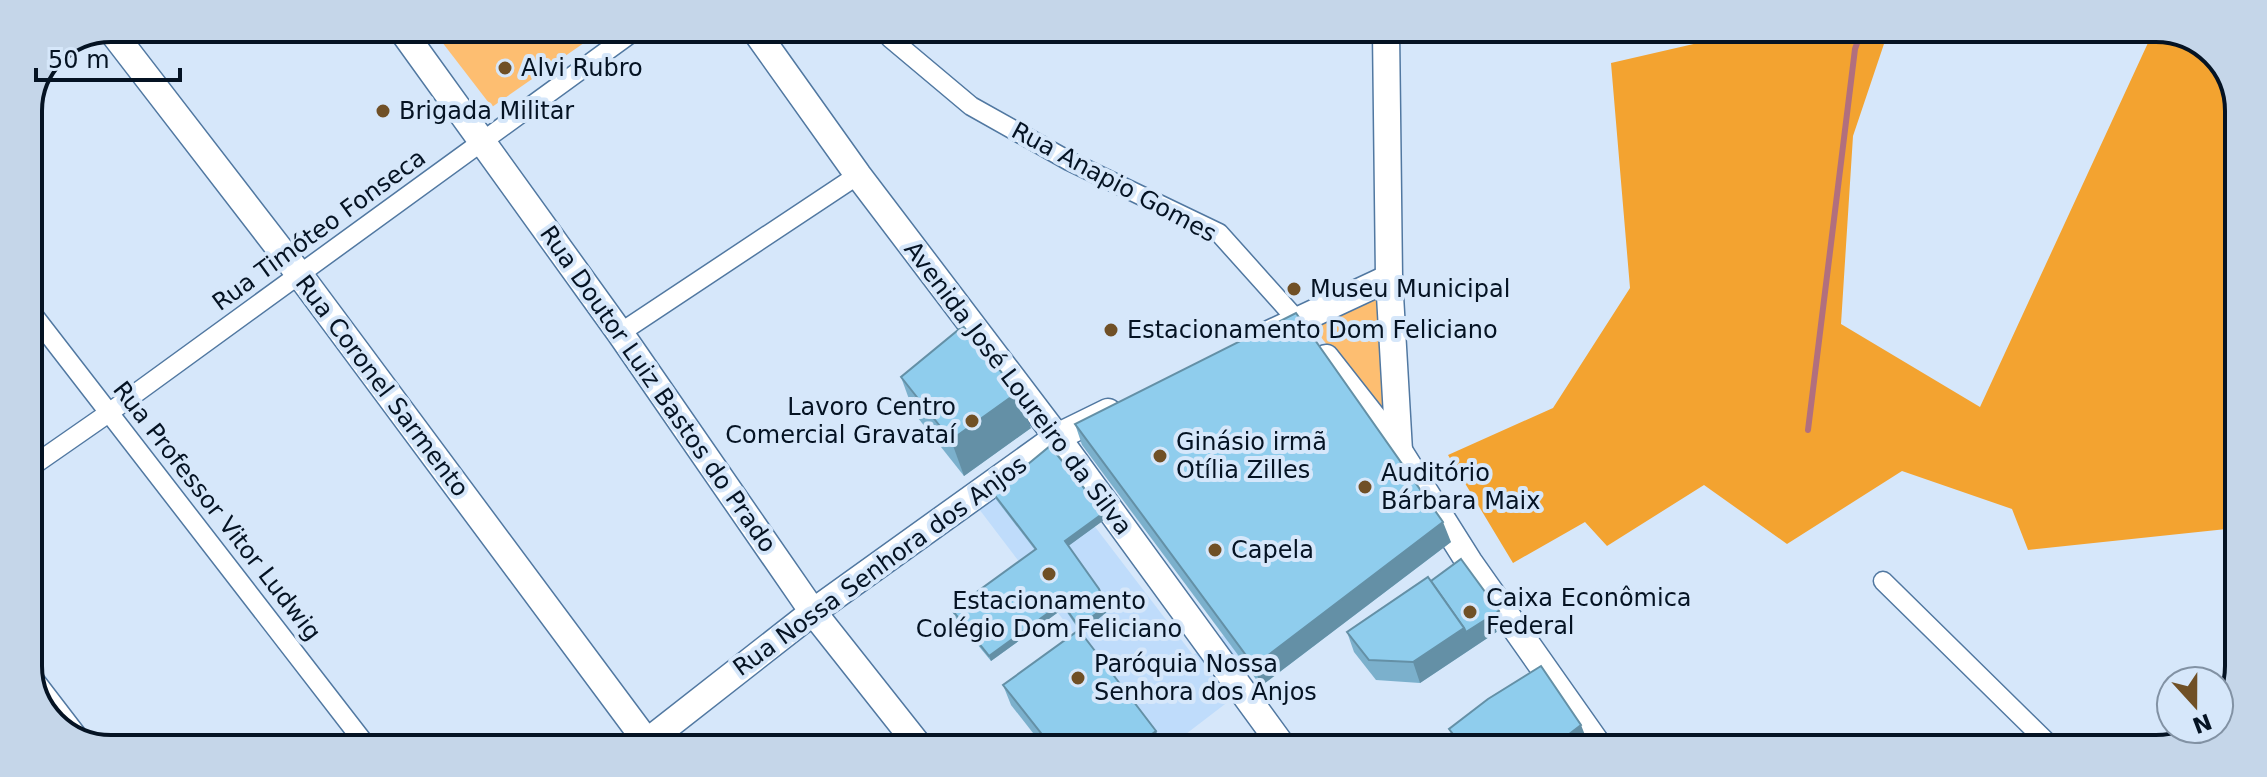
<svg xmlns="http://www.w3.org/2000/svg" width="2267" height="777" viewBox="0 0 2267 777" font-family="'DejaVu Sans',sans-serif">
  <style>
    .built { fill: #bfdcfb }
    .green { fill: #fdbe71 }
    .forest { fill: #f3a330 }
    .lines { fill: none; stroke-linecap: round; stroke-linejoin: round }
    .stream { stroke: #b16f7e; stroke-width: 6 }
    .street-casing { stroke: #5178a1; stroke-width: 21 }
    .secondary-casing { stroke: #5178a1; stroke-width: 29 }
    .street { stroke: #fff; stroke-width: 18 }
    .secondary { stroke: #fff; stroke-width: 26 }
    .wall { fill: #7bb0cc }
    .shaded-wall { fill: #6490a6 }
    .building { fill: #8fcded; stroke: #6490a6; stroke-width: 2 }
    .poi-dot { fill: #705026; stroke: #d6e7fa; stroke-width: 3 }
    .labels { text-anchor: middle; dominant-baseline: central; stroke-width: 8; stroke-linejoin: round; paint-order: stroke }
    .poi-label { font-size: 24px; fill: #051323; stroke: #d6e7fa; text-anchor: start }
    .street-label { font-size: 24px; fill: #051323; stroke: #d6e7fa }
    .rim { fill: none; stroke: #051323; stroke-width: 4 }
  </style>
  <rect width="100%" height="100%" fill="#d6e7fa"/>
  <polygon class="built" points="1044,460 1193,655 1224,635 1240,657 1210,678 1229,701 1169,747 1160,747 979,509"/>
  <g class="green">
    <polygon points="432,29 604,29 492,107"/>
    <polygon points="1382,297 1389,425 1314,328"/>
  </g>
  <polygon class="forest" points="1750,31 1888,32 1853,136 1841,324 1980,407 2153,32 2182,32 2222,60 2239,105 2236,528 2028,550 2012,509 1902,471 1787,544 1704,485 1607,546 1585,522 1513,563 1448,455 1553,408 1630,288 1611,63"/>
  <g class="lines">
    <polyline class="stream" points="1808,430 1855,49 1861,32"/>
    <g class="street-casing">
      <g id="street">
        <polyline points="885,30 890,38 971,106 1069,161 1219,233 1297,320"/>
        <polyline points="28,308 366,745"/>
        <polyline points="620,333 858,175"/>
        <polyline points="28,469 110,412 637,29"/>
        <polyline points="1883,581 2054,749"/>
        <polyline points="28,671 84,744"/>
      </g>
    </g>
    <g class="secondary-casing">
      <g id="secondary">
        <polyline points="110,29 299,274 650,746"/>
        <polyline points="401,29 620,333 813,612 919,746"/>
        <polyline points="754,29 858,175 1057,437 1283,747"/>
        <polyline points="1386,31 1389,278 1399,451"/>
        <polyline points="1269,334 1389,278"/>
        <polyline points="1326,358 1399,451 1469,562 1600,748"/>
        <polyline points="647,742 813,612 1057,437 1108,412"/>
      </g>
    </g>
    <use href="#street" class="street"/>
    <use href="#secondary" class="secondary"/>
  </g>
  <g class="wall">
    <polygon points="901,377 1031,428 964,476 914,413"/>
    <polygon points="1075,424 1451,542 1261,686 1082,445"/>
    <polygon points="993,493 1104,520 1068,546 1108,611 1081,633 1064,608 991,661 954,616 952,610 1035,550 995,498"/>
    <polygon points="1431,581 1504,627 1420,683 1376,680 1354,652 1347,632"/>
    <polygon points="1003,685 1156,731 1161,747 1044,747 1011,705"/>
    <polygon points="1449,729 1587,740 1577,748 1457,748"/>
  </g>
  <g class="shaded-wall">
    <polygon points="1018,392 1031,428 964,476 951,440"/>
    <polygon points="1102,514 1104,520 1067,547 1065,541"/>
    <polygon points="1443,522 1451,542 1261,686 1254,666"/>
    <polygon points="1062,603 1064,608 991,661 989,656"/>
    <polygon points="1106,606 1108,611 1081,633 1079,627"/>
    <polygon points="1499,611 1504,627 1420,683 1413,662 1464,628"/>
    <polygon points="1581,725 1587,740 1577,748 1551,748"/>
    <polygon points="1156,731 1161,747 1135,747"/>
  </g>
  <g class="building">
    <polygon points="1296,313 1443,522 1254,666 1075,424"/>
    <polygon points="963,326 1018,392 951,440 901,377"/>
    <polygon points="1050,446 1097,504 1102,514 1065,541 1099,589 1106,606 1079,627 1062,603 989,656 952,610 1036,549 993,493"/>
    <polygon points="1461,559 1499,611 1466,632 1464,628 1431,581"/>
    <polygon points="1428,577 1464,628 1413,662 1369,660 1347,632"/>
    <polygon points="1079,630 1156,731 1135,747 1052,747 1003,685"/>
    <polygon points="1541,666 1581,725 1551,748 1464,748 1449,729 1488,699"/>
  </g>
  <g class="poi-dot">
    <circle cx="505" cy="68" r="8"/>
    <circle cx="383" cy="111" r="8"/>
    <circle cx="1294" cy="289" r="8"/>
    <circle cx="1111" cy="330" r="8"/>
    <circle cx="972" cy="421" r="8"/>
    <circle cx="1160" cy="456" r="8"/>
    <circle cx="1365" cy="487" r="8"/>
    <circle cx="1215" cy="550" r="8"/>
    <circle cx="1049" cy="574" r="8"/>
    <circle cx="1470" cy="612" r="8"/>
    <circle cx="1078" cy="678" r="8"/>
  </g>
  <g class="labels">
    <g class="poi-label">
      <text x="521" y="68">Alvi Rubro</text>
      <text x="399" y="111">Brigada Militar</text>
      <text x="1310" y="289">Museu Municipal</text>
      <text x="1127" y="330">Estacionamento Dom Feliciano</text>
      <text x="956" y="407" text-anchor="end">Lavoro Centro<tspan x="956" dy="28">Comercial Gravataí</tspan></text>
      <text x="1176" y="442">Ginásio irmã<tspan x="1176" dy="28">Otília Zilles</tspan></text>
      <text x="1381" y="473">Auditório<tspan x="1381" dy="28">Bárbara Maix</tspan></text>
      <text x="1231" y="550">Capela</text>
      <text x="1486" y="598">Caixa Econômica<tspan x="1486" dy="28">Federal</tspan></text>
      <text x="1049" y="601" text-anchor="middle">Estacionamento<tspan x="1049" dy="28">Colégio Dom Feliciano</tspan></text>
      <text x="1094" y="664">Paróquia Nossa<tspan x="1094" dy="28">Senhora dos Anjos</tspan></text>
    </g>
    <g class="street-label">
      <text transform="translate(1114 182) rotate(28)">Rua Anapio Gomes</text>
      <text transform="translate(319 230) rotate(-36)">Rua Timóteo Fonseca</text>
      <text transform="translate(382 386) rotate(53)">Rua Coronel Sarmento</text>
      <text transform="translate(1018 388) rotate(53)">Avenida José Loureiro da Silva</text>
      <text transform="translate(658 389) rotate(55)">Rua Doutor Luiz Bastos do Prado</text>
      <text transform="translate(217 511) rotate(52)">Rua Professor Vitor Ludwig</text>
      <text transform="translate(880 566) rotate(-36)">Rua Nossa Senhora dos Anjos</text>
    </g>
  </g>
  <path d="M0 0H2267V777H0ZM111 42H2156A69 69 0 0 1 2225 111V666A69 69 0 0 1 2156 735H111A69 69 0 0 1 42 666V111A69 69 0 0 1 111 42Z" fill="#c5d6e9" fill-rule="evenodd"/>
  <path class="rim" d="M111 42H2156A69 69 0 0 1 2225 111V666A69 69 0 0 1 2156 735H111A69 69 0 0 1 42 666V111A69 69 0 0 1 111 42Z"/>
  <g transform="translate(2195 705) rotate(159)"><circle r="38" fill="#d6e7fa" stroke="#8292a4" stroke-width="2"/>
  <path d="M0-6L14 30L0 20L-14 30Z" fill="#705026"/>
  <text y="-12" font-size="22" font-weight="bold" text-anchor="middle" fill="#051323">N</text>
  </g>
  <path d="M36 68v12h144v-12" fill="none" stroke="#051323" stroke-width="4"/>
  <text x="48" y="68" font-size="24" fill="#051323" stroke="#d6e7fa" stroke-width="6" paint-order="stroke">50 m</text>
</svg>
